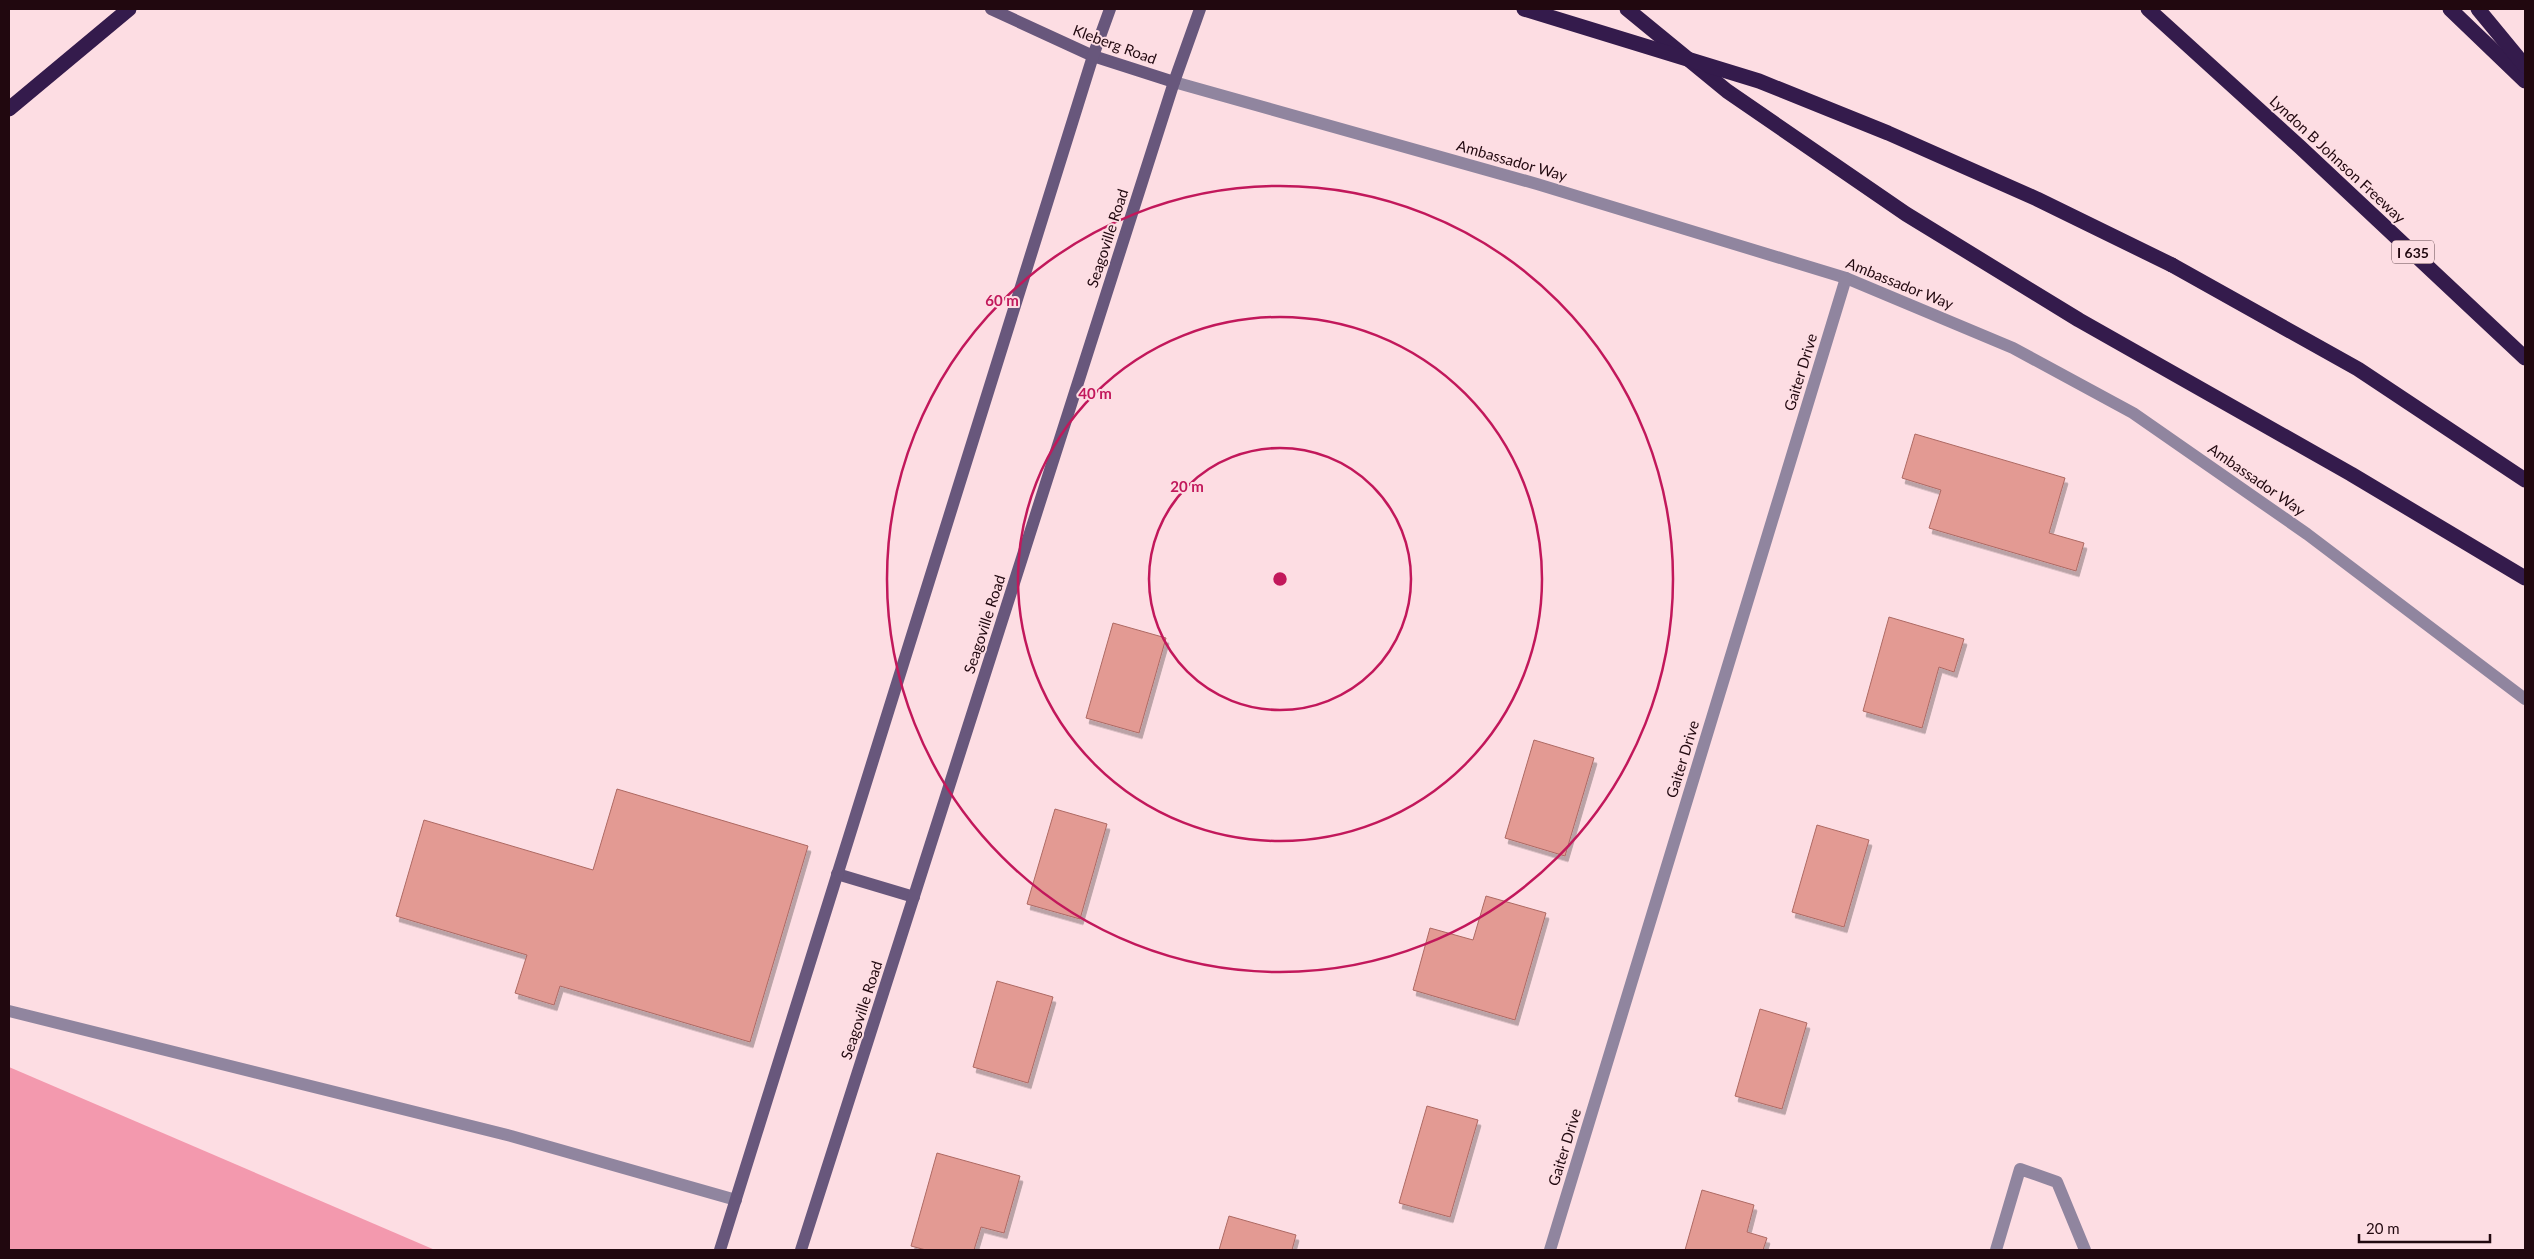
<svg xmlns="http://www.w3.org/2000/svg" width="2534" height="1259" viewBox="0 0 2534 1259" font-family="Lato,sans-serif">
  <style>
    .green { fill: #f399ae }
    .building { fill: #e39a93; stroke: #ad6963; filter: url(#shadow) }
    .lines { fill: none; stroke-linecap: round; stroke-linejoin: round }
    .lane { stroke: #90859f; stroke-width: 12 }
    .street { stroke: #90859f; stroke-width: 12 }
    .secondary { stroke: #68577c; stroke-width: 12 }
    .highway { stroke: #341b4c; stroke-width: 15 }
    .highway-bridge { stroke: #341b4c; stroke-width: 15 }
    .ring { fill: none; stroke: #c2185b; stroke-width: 2.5 }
    .labels { text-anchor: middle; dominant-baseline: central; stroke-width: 4; stroke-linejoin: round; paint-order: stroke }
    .shield { fill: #fddde3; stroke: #63484f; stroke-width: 1 }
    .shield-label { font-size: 14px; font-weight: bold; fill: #21080f }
    .street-label { font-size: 15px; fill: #21080f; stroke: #fddde3 }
    .centre { fill: #c2185b; stroke: #fddde3; stroke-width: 2.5 }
    .ring-label { font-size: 15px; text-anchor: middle; font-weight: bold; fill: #c2185b; stroke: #fddde3; stroke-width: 4; stroke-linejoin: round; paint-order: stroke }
  </style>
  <defs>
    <filter id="shadow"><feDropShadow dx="3" dy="5.5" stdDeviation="0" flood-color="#0004"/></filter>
  </defs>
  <rect width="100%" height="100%" fill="#fddde3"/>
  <polygon class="green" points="9,1067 435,1250 9,1250"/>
  <g class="building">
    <polygon points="1915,434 2065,478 2049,533 2084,543 2076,571 1929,528 1941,490 1902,478"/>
    <polygon points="1889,617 1964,639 1954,672 1939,667 1922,728 1863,711"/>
    <polygon points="1113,623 1166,638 1139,733 1086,718"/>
    <polygon points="1534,740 1594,758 1565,856 1505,838"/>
    <polygon points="617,789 808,846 750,1042 560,986 554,1005 515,993 527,955 396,916 424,820 593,870"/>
    <polygon points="1055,809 1107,824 1080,919 1027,904"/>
    <polygon points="1817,825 1869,840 1844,927 1792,912"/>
    <polygon points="1486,896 1546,913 1515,1020 1413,990 1430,928 1473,940"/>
    <polygon points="997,981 1053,997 1028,1083 973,1067"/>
    <polygon points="1760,1009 1807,1023 1782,1109 1735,1096"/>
    <polygon points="1427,1106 1478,1120 1450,1217 1399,1203"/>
    <polygon points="937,1153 1020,1176 1004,1233 981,1227 974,1250 926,1250 911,1246"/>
    <polygon points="1702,1190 1754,1205 1747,1232 1767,1238 1763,1250 1685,1250"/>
    <polygon points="1229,1216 1296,1235 1292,1250 1219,1250"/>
  </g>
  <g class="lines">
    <g class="lane">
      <polyline points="9,1011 511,1136 736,1200"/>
      <polyline points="1996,1250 2020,1169 2057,1182 2085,1250"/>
    </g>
    <g class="street">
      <polyline points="1174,82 1537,184 1846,278 2013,348 2133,413 2307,534 2525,699"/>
      <polyline points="1550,1250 1846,278"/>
    </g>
    <g class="secondary">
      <polyline points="991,9 1093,56 1174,82"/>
      <polyline points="837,874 914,897"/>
      <polyline points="720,1250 1093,56 1110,9"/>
      <polyline points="801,1250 1174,82 1200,9"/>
    </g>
    <g class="highway">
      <polyline points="1627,9 1727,91 1906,214 2079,320 2351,474 2525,578"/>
      <polyline points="2148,9 2300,147 2525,358"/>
      <polyline points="2450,9 2525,81"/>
      <polyline points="2478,9 2525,66"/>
      <polyline points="9,109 129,9"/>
      <polyline points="2172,265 2358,369 2525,480"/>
    </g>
    <polyline class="highway-bridge" points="1524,9 1759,81 1888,133 2037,199 2172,265"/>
  </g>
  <g class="ring">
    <circle cx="1280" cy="579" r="131"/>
    <circle cx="1280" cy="579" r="262"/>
    <circle cx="1280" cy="579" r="393"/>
  </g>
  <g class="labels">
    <rect class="shield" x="2392" y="240.5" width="42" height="23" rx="4"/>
    <g class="shield-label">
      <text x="2413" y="252">I 635</text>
    </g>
    <g class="street-label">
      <text transform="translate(1115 44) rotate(20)">Kleberg Road</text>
      <text transform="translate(2338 159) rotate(43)">Lyndon B Johnson Freeway</text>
      <text transform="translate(1512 160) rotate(16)">Ambassador Way</text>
      <text transform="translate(1107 238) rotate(-72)">Seagoville Road</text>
      <text transform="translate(1900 283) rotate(22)">Ambassador Way</text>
      <text transform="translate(1800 372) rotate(-73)">Gaiter Drive</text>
      <text transform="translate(2257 479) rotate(35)">Ambassador Way</text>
      <text transform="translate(984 624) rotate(-72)">Seagoville Road</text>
      <text transform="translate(1682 759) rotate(-73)">Gaiter Drive</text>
      <text transform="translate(861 1010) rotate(-72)">Seagoville Road</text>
      <text transform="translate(1564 1147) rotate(-73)">Gaiter Drive</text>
    </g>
  </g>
  <circle cx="1280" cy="579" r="8" class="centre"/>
  <g class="ring-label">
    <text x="1002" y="306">60 m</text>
    <text x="1095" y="399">40 m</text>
    <text x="1187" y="492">20 m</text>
  </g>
  <rect width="2534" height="1259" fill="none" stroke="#21080f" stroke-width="20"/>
  <path d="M2359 1234v8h131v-8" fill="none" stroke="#21080f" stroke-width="2.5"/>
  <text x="2366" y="1234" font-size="15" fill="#21080f" stroke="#fddde3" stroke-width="4" paint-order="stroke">20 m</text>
</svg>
